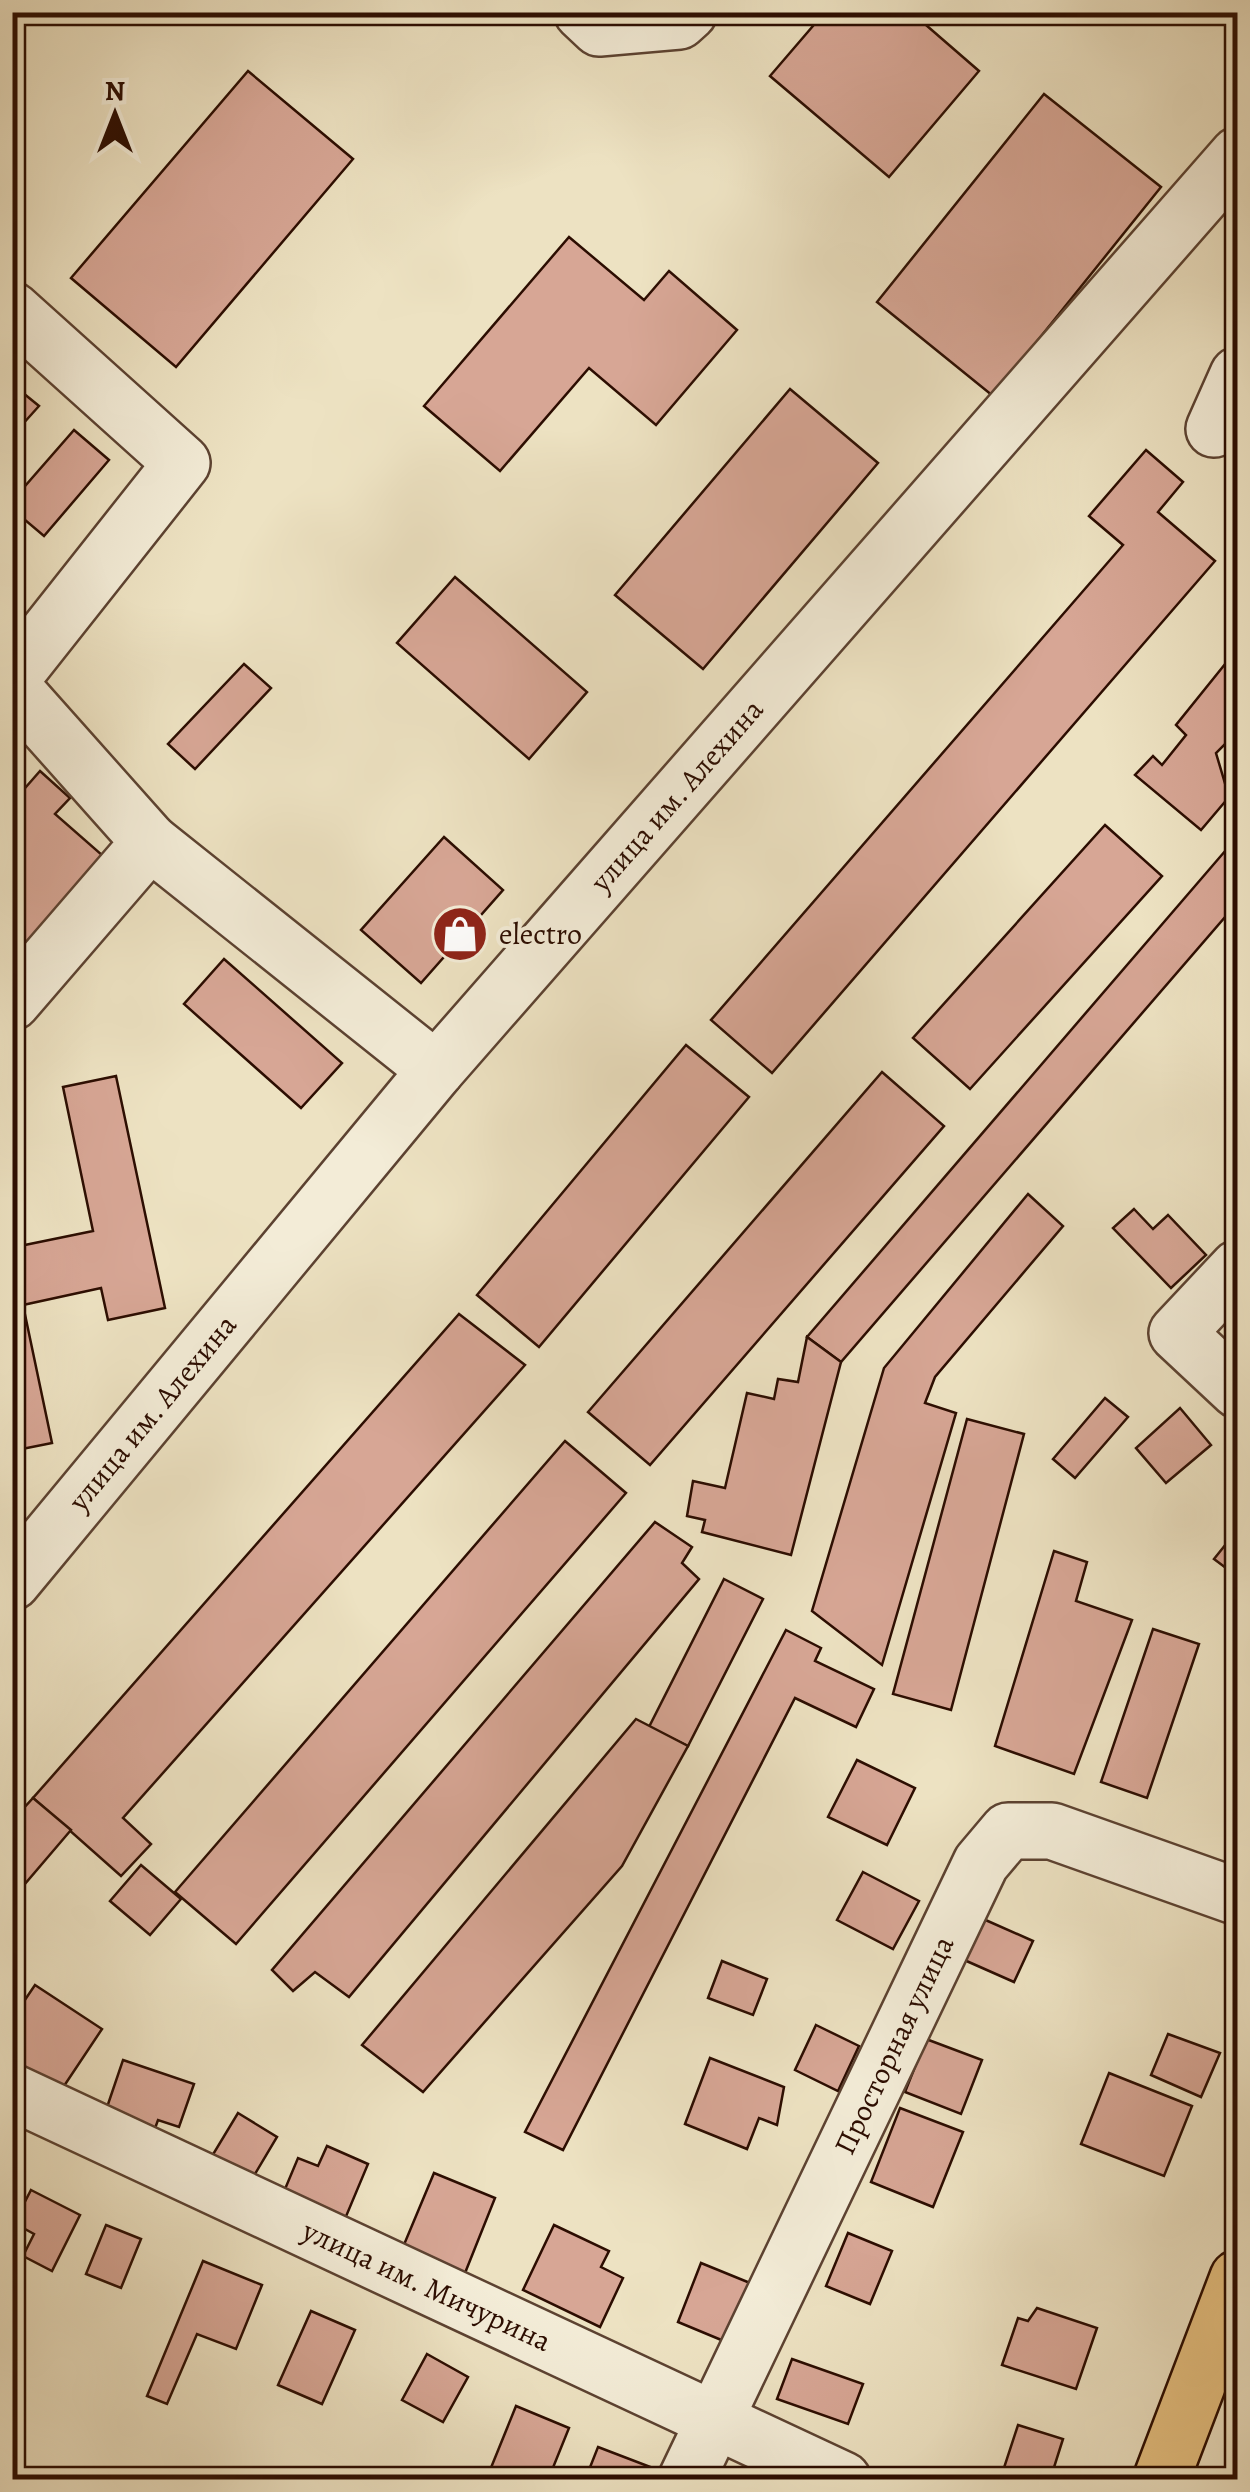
<svg xmlns="http://www.w3.org/2000/svg" width="1250" height="2492" viewBox="0 0 1250 2492" font-family="Alegreya,serif">
  <style>
    .building { fill: #d7a695; stroke: #2c0d01; stroke-width: 2.5 }
    .lines { fill: none; stroke-linecap: round; stroke-linejoin: round }
    .minor-casing { stroke: #5c4231; stroke-width: 60 }
    .highway-casing { stroke: #2c0d01; stroke-width: 60 }
    .minor { stroke: #f3ecd7; stroke-width: 55 }
    .highway { stroke: #e6c181; stroke-width: 55 }
    .labels { text-anchor: middle; dominant-baseline: central; stroke-width: 8; stroke-linejoin: round; paint-order: stroke }
    .street-label { font-size: 30px; fill: #2c0d01; stroke: #f3ecd7 }
    .poi-label { font-size: 30px; fill: #2c0d01; stroke: #f3ecd7; text-anchor: start }
  </style>
  <rect width="100%" height="100%" fill="#ede2c2"/>
  <filter id="stains"><feTurbulence type="fractalNoise" baseFrequency=".002" numOctaves="4"/><feColorMatrix values="0 0 0 0 .2 0 0 0 0 .09 0 0 0 0 .02 0 0 0 .5 -.17"/></filter>
  <radialGradient id="worn" r=".72"><stop offset=".6" stop-color="#630" stop-opacity="0"/><stop offset="1" stop-color="#630" stop-opacity=".3"/></radialGradient>
  <g class="building">
    <polygon points="825,12 911,12 979,71 889,177 770,76"/>
    <polygon points="248,71 353,159 176,367 71,278"/>
    <polygon points="1044,94 1161,187 993,396 877,302"/>
    <polygon points="569,237 644,300 669,271 737,330 656,425 589,368 500,471 424,406"/>
    <polygon points="12,384 39,406 12,436"/>
    <polygon points="790,389 878,463 703,669 615,595"/>
    <polygon points="74,430 109,460 44,536 12,509 12,501"/>
    <polygon points="1146,450 1183,482 1158,512 1215,561 772,1073 711,1020 1123,545 1089,516"/>
    <polygon points="455,577 587,692 529,759 397,643"/>
    <polygon points="1238,648 1238,749 1229,740 1216,753 1229,797 1201,830 1135,775 1153,756 1162,765 1186,735 1176,725"/>
    <polygon points="244,664 271,688 195,769 168,744"/>
    <polygon points="40,771 70,798 55,814 110,862 12,973 12,803"/>
    <polygon points="1105,825 1162,876 970,1089 913,1038"/>
    <polygon points="1238,836 1238,902 841,1362 807,1337"/>
    <polygon points="444,837 503,890 421,983 361,930"/>
    <polygon points="224,959 342,1063 301,1108 184,1004"/>
    <polygon points="686,1045 749,1097 539,1347 477,1295"/>
    <polygon points="882,1072 944,1126 650,1465 588,1412"/>
    <polygon points="116,1076 165,1308 108,1320 101,1288 23,1305 52,1443 12,1451 12,1234 15,1247 93,1231 63,1087"/>
    <polygon points="1028,1194 1063,1226 935,1377 925,1403 956,1413 882,1665 812,1611 884,1368"/>
    <polygon points="1134,1209 1153,1229 1168,1215 1206,1255 1171,1288 1113,1228"/>
    <polygon points="459,1314 525,1365 123,1818 151,1844 121,1876 33,1798"/>
    <polygon points="807,1337 841,1362 791,1555 702,1532 705,1520 687,1516 693,1481 725,1488 747,1393 774,1399 778,1379 798,1382"/>
    <polygon points="1105,1398 1128,1417 1075,1478 1053,1459"/>
    <polygon points="1180,1408 1211,1445 1166,1483 1136,1448"/>
    <polygon points="967,1419 1024,1434 951,1710 893,1694"/>
    <polygon points="565,1441 626,1493 236,1944 175,1892"/>
    <polygon points="655,1522 692,1547 682,1563 699,1579 349,1997 315,1972 293,1991 272,1970"/>
    <polygon points="1238,1529 1238,1577 1214,1559"/>
    <polygon points="1054,1551 1087,1562 1076,1601 1132,1620 1074,1774 995,1746"/>
    <polygon points="724,1579 763,1599 688,1746 649,1727"/>
    <polygon points="1153,1629 1199,1644 1147,1798 1101,1782"/>
    <polygon points="786,1630 821,1648 815,1661 874,1689 856,1727 795,1698 563,2150 525,2132"/>
    <polygon points="636,1719 688,1746 622,1866 423,2092 362,2045"/>
    <polygon points="857,1760 915,1788 887,1845 828,1817"/>
    <polygon points="33,1798 71,1830 12,1899 12,1821"/>
    <polygon points="141,1865 181,1899 150,1935 110,1901"/>
    <polygon points="863,1872 919,1901 893,1949 837,1920"/>
    <polygon points="981,1918 1033,1941 1014,1982 962,1959"/>
    <polygon points="722,1961 767,1979 753,2015 708,1998"/>
    <polygon points="35,1985 102,2029 60,2092 12,2062 12,2019"/>
    <polygon points="816,2025 859,2046 838,2091 795,2070"/>
    <polygon points="1168,2034 1220,2053 1201,2097 1151,2075"/>
    <polygon points="926,2039 982,2060 961,2114 905,2092"/>
    <polygon points="710,2058 784,2087 777,2125 759,2118 747,2149 685,2124"/>
    <polygon points="123,2060 194,2084 179,2127 158,2120 153,2134 104,2116"/>
    <polygon points="1109,2073 1192,2106 1164,2176 1081,2144"/>
    <polygon points="900,2108 963,2132 933,2207 871,2182"/>
    <polygon points="238,2113 277,2137 249,2184 209,2161"/>
    <polygon points="327,2146 368,2164 342,2226 280,2201 298,2158 318,2166"/>
    <polygon points="434,2173 495,2198 465,2273 403,2247"/>
    <polygon points="31,2190 80,2215 52,2271 23,2256 34,2234 14,2223"/>
    <polygon points="106,2225 141,2239 121,2288 86,2274"/>
    <polygon points="554,2225 609,2251 601,2267 623,2278 600,2327 523,2290"/>
    <polygon points="848,2233 892,2251 870,2304 826,2286"/>
    <polygon points="203,2261 262,2285 236,2349 197,2334 167,2404 147,2396"/>
    <polygon points="701,2263 755,2285 731,2344 678,2322"/>
    <polygon points="1037,2308 1097,2328 1076,2389 1002,2365 1018,2318 1028,2321"/>
    <polygon points="311,2311 355,2330 322,2404 278,2385"/>
    <polygon points="427,2354 468,2377 443,2422 402,2400"/>
    <polygon points="792,2359 863,2384 848,2424 777,2399"/>
    <polygon points="516,2406 569,2428 548,2480 486,2480"/>
    <polygon points="1018,2425 1063,2439 1050,2480 1000,2480"/>
    <polygon points="598,2447 666,2473 663,2480 585,2480"/>
  </g>
  <g class="lines">
    <g class="minor-casing">
      <g id="minor">
        <polyline points="582,12 599,28 679,21 689,12"/>
        <polyline points="12,310 182,463 12,678"/>
        <polyline points="1214,429 1238,375"/>
        <polyline points="12,687 150,842 12,1002"/>
        <polyline points="150,842 436,1070"/>
        <polyline points="1238,1268 1177,1333 1238,1390"/>
        <path id="s1" d="M12 1582 436 1070 1238 155"/>
        <path id="s2" d="M12 2092 843 2480"/>
        <path id="s3" d="M686 2480 981 1863 1008 1831H1052L1238 1897"/>
      </g>
    </g>
    <g class="highway-casing">
      <polyline id="highway" points="1161,2480 1238,2278"/>
    </g>
    <use href="#minor" class="minor"/>
    <use href="#highway" class="highway"/>
  </g>
  <defs>
    <g id="shop-disc" transform="scale(2.875)"><circle r="9.5" fill="#8f2418" stroke="#f3ecd7"/><path d="M-5-2.5h2.3a2.7 3.5 0 0 1 5.4 0H5L5.5 6h-11ZM-1.5-2.5h3a1.5 2.3 0 0 0-3 0Z" fill="#fff"/></g>
  </defs>
  <g fill-rule="evenodd">
    <use href="#shop-disc" x="460" y="934"/>
  </g>
  <g class="labels">
    <g class="street-label">
      <text stroke="none"><textPath href="#s1" startOffset="1030">улица им. Алехина</textPath></text>
      <text stroke="none"><textPath href="#s1" startOffset="220">улица им. Алехина</textPath></text>
      <text stroke="none"><textPath href="#s3" startOffset="482">Просторная улица</textPath></text>
      <text stroke="none"><textPath href="#s2" startOffset="458">улица им. Мичурина</textPath></text>
    </g>
    <g class="poi-label">
      <text x="499" y="934">electro</text>
    </g>
  </g>
  <rect width="1250" height="2492" fill="none" stroke="#ede2c2" stroke-width="50"/>
  <rect x="15" y="15" width="1220" height="2462" fill="none" stroke="#2c0d01" stroke-width="5"/>
  <rect x="25" y="25" width="1200" height="2442" fill="none" stroke="#2c0d01" stroke-width="2.5"/>
  <g transform="translate(115 115)" stroke="#f3ecd7" stroke-width="8" paint-order="stroke">
  <path d="M0-8L18 38L0 25L-18 38Z" fill="#2c0d01"/>
  <text y="-15" font-size="28" font-weight="bold" text-anchor="middle" fill="#2c0d01">N</text>
  </g>
  <rect width="100%" height="100%" filter="url(#stains)"/>
  <rect width="100%" height="100%" fill="url(#worn)"/>
</svg>
